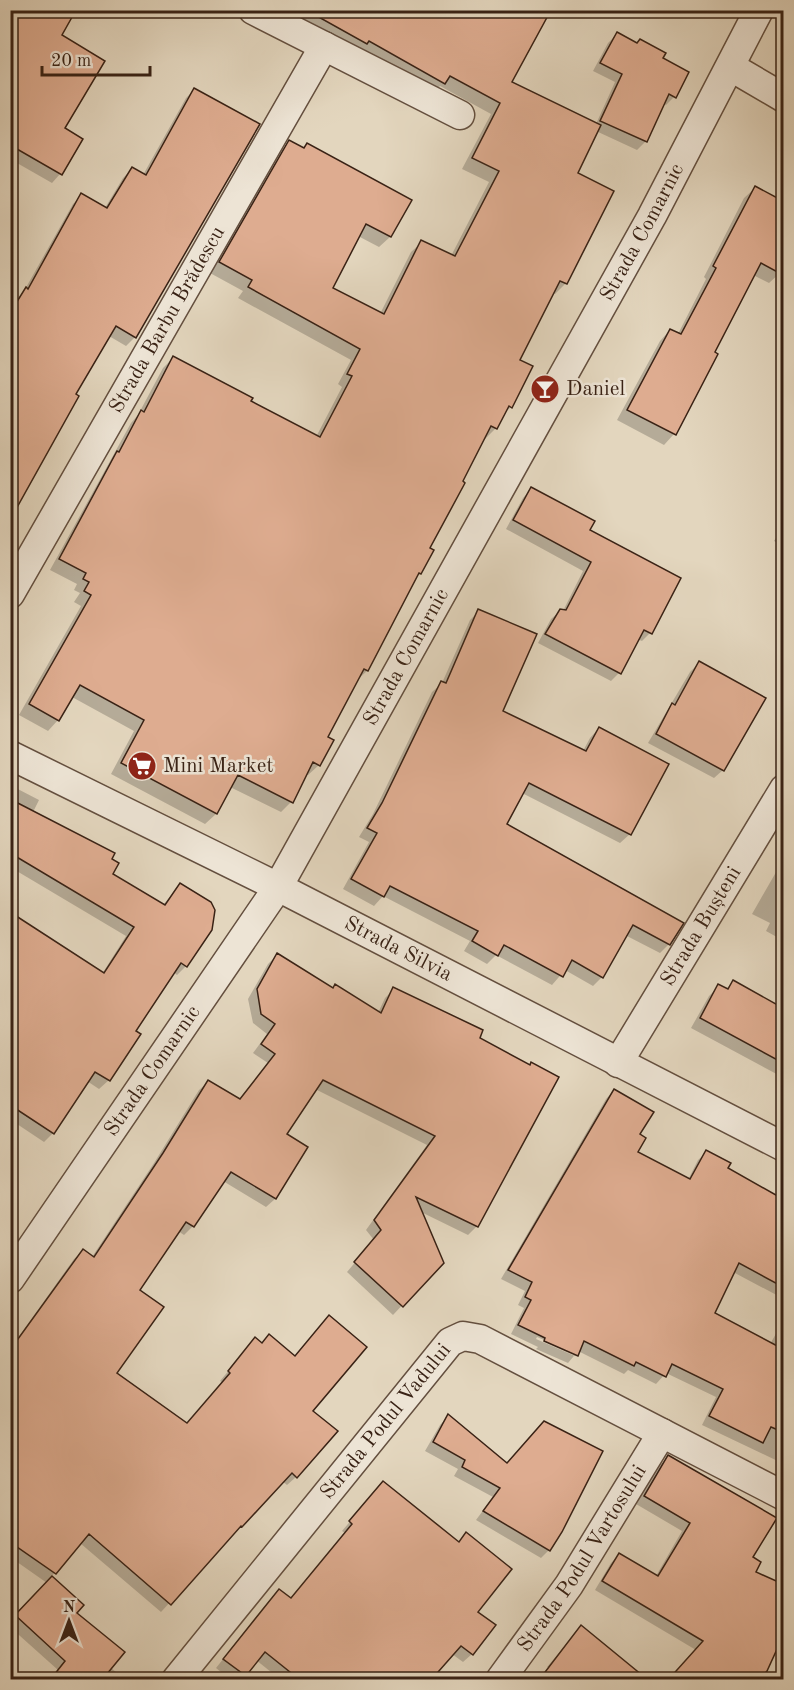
<svg xmlns="http://www.w3.org/2000/svg" width="794" height="1690" viewBox="0 0 794 1690" font-family="'Old Standard TT',serif">
  <style>
    .shadow { fill: #0003; fill-rule: evenodd }
    .building { fill: #deac90; stroke: #392215; stroke-width: 1.5 }
    .lines { fill: none; stroke-linecap: round; stroke-linejoin: round }
    .minor-casing { stroke: #644f3f; stroke-width: 31 }
    .minor { stroke: #ede4d5; stroke-width: 28 }
    .labels { text-anchor: middle; dominant-baseline: central; stroke-width: 5; stroke-linejoin: round; paint-order: stroke }
    .street-label { font-size: 21px; fill: #392215; stroke: #ede4d5 }
    .poi-label { font-size: 21px; fill: #392215; stroke: #ede4d5; text-anchor: start }
  </style>
  <rect width="100%" height="100%" fill="#e3d6be"/>
  <filter id="stains"><feTurbulence type="fractalNoise" baseFrequency=".00333" numOctaves="4"/><feColorMatrix values="0 0 0 0 .2 0 0 0 0 .09 0 0 0 0 .02 0 0 0 .5 -.17"/></filter>
  <radialGradient id="worn" r=".72"><stop offset=".6" stop-color="#630" stop-opacity="0"/><stop offset="1" stop-color="#630" stop-opacity=".3"/></radialGradient>
  <g class="shadow">
    <polygon points="293,10 549,10 510,83 596,124 615,82 593,71 608,43 617,34 661,59 674,97 666,105 663,104 646,141 637,150 596,131 576,174 566,283 555,294 553,293 518,361 511,407 503,414 496,428 485,439 483,438 428,549 420,573 414,579 367,671 356,681 326,738 319,765 308,775 305,774 291,802 281,812 230,787 216,814 205,824 111,774 134,731 72,697 58,720 48,731 19,715 81,606 74,602 80,593 74,590 77,584 50,570 131,423 138,415 163,368 174,357 249,402 316,437 342,387 338,384 351,360 238,298 243,291 210,273 279,153 289,142 302,149 307,145 409,200 390,237 379,247 358,236 331,288 380,314 411,252 422,242 451,256 489,182 462,169 491,114 440,86 433,93 286,23"/>
    <polygon points="10,61 62,128 81,139 60,174 52,183 10,159"/>
    <polygon points="195,89 135,337 126,346 109,336 10,511 10,309 24,291 73,204 82,195 105,208 123,178 132,169 143,175 186,98"/>
    <polygon points="755,188 784,202 784,266 780,273 769,283 753,275 713,353 716,354 674,434 664,445 617,420 660,341 670,330 678,334 706,279 704,277 744,198"/>
    <polygon points="531,489 650,633 642,641 637,639 619,673 611,681 538,643 551,619 560,611 563,611 583,571 506,529 523,498"/>
    <polygon points="784,525 784,546 774,541"/>
    <polygon points="479,611 501,712 583,751 590,738 599,728 630,834 620,843 522,793 505,825 669,944 660,953 625,935 602,977 593,986 565,970 552,985 496,955 487,964 464,951 470,941 383,896 374,906 343,889 369,842 359,837 373,814 432,692 442,683 470,620"/>
    <polygon points="699,663 723,770 714,778 648,743 690,672"/>
    <polygon points="10,785 39,800 33,812 110,860 111,875 163,905 180,885 186,966 177,975 173,972 134,1031 109,1080 99,1089 87,1081 53,1133 44,1142 17,1124 10,1133 10,914 102,974 126,936 10,867"/>
    <polygon points="784,862 784,941 766,931 770,923 752,914 779,867"/>
    <polygon points="277,955 332,989 335,986 378,1013 385,998 394,989 477,1038 477,1226 468,1235 421,1212 442,1263 393,1315 347,1272 374,1240 366,1230 427,1145 315,1089 285,1135 306,1147 275,1199 266,1207 223,1181 193,1226 184,1235 178,1231 138,1291 115,1374 186,1425 223,1383 220,1381 255,1339 261,1344 294,1357 320,1326 311,1412 296,1477 287,1485 282,1481 161,1612 80,1543 51,1577 82,1605 75,1613 110,1667 124,1679 50,1680 58,1670 10,1627 10,1622 47,1583 10,1557 10,1349 74,1259 83,1251 92,1257 154,1163 199,1090 208,1082 239,1100 268,1063 253,1053 267,1034 253,1023 248,999 268,964"/>
    <polygon points="733,982 784,1011 784,1078 691,1028 709,996 719,986 725,990"/>
    <path d="M614 1090 638 1135 635 1152 688 1180 698 1160 707 1152 725 1169 784 1207V1299L733 1272 713 1314 770 1344 784 1320V1464L702 1425 716 1397 666 1373 656 1384 628 1370 624 1374 578 1351 568 1363 536 1349 538 1347 511 1334 524 1308 518 1305 525 1291 501 1279 606 1099ZM537 1337 575 1353V1356L536 1339Z"/>
    <polygon points="10,1204 16,1208 10,1217"/>
    <polygon points="448,1416 549,1550 541,1558 476,1520 493,1497 454,1476 458,1469 425,1451 440,1425"/>
    <polygon points="668,1457 751,1558 753,1572 784,1586 784,1632 766,1670 696,1650 595,1590 611,1563 620,1554 656,1576 682,1531 636,1504 660,1465"/>
    <polygon points="383,1483 457,1544 466,1534 476,1612 472,1654 463,1662 452,1654 429,1680 281,1680 256,1660 240,1680 231,1680 216,1668 271,1599 290,1599 345,1533 342,1531"/>
    <polygon points="581,1627 549,1668 547,1667"/>
  </g>
  <g class="building">
    <polygon points="10,10 76,10 62,35 105,61 65,128 83,139 62,175 10,145"/>
    <polygon points="306,10 551,10 512,82 601,125 578,173 614,191 567,284 560,281 520,360 533,366 512,408 509,406 497,429 491,426 463,481 465,483 430,548 434,550 421,574 419,573 368,671 364,669 328,737 334,740 320,766 313,762 293,803 238,775 217,814 121,763 144,720 80,685 59,721 29,704 91,595 84,591 89,582 83,579 86,573 59,559 117,451 119,452 141,410 144,412 173,356 253,398 251,401 320,437 352,376 347,374 360,349 248,287 252,280 219,262 289,140 304,148 307,143 412,200 391,237 366,224 333,288 384,314 421,240 455,256 499,171 472,158 500,103 450,76 445,84 369,41 367,44"/>
    <polygon points="617,32 637,43 640,39 666,53 663,58 689,72 676,98 669,94 647,142 600,121 622,74 600,63"/>
    <polygon points="194,88 260,124 136,338 116,326 76,394 79,396 10,520 10,313 26,287 28,289 81,193 107,208 132,167 146,175"/>
    <polygon points="755,186 783,201 783,275 761,263 715,352 718,354 676,435 627,410 670,329 681,334 716,268 713,266"/>
    <polygon points="531,487 595,521 590,530 681,578 652,634 644,630 621,674 545,634 560,609 566,610 591,562 513,520"/>
    <polygon points="478,609 537,634 503,711 586,751 599,727 669,764 631,835 529,783 507,824 684,923 670,945 633,925 603,978 572,960 563,977 504,945 498,956 472,941 478,931 390,886 384,897 351,879 377,833 367,828 382,803 441,681 446,683"/>
    <polygon points="699,661 766,698 724,771 656,734 672,703 675,705"/>
    <polygon points="10,799 115,853 112,859 119,863 113,874 165,905 180,883 211,902 215,910 212,930 187,967 181,963 136,1031 141,1034 110,1081 95,1072 54,1134 10,1105 10,912 104,973 134,927 10,853"/>
    <polygon points="277,953 333,988 335,984 381,1013 393,987 483,1030 480,1038 530,1065 531,1062 559,1077 478,1227 416,1197 444,1263 403,1307 354,1262 381,1230 374,1220 435,1136 323,1080 287,1134 308,1147 276,1199 231,1172 194,1227 186,1222 140,1290 164,1307 117,1373 187,1423 230,1373 228,1371 255,1337 262,1343 269,1334 295,1356 329,1315 367,1347 313,1411 338,1431 297,1478 292,1473 242,1527 241,1526 171,1605 89,1534 56,1574 10,1542 10,1350 83,1249 94,1257 163,1153 208,1080 240,1099 275,1054 261,1044 275,1024 261,1014 257,989"/>
    <polygon points="733,980 783,1008 783,1063 700,1018 718,984 728,989"/>
    <polygon points="614,1089 654,1112 640,1134 646,1138 638,1152 690,1179 706,1150 731,1163 728,1168 783,1199 783,1287 739,1263 715,1313 783,1349 783,1432 771,1427 763,1443 709,1416 723,1389 672,1364 666,1377 636,1362 634,1366 584,1341 578,1356 544,1341 545,1338 518,1325 531,1300 525,1297 532,1282 508,1270"/>
    <polygon points="448,1414 507,1463 544,1421 603,1451 562,1532 550,1551 483,1511 500,1488 462,1467 465,1460 433,1442"/>
    <polygon points="668,1455 777,1518 753,1557 761,1562 756,1572 783,1584 783,1636 767,1671 759,1680 668,1680 703,1641 602,1581 619,1553 658,1576 690,1523 644,1496"/>
    <polygon points="383,1481 459,1542 466,1532 512,1569 478,1612 496,1625 473,1655 461,1646 431,1680 300,1680 265,1652 246,1676 223,1659 279,1589 291,1598 352,1524 349,1521"/>
    <polygon points="52,1576 84,1605 77,1613 125,1652 102,1680 50,1680 65,1661 15,1615"/>
    <polygon points="581,1625 648,1680 539,1680"/>
  </g>
  <g class="lines">
    <g class="minor-casing">
      <g id="minor">
        <polyline points="253,10 460,115"/>
        <polyline points="731,67 784,98"/>
        <path id="s1" d="M10 594 324 46"/>
        <path id="s2" d="M10 755 278 887 784 1147"/>
        <path id="s3" d="M618 1063 784 789"/>
        <path id="s4" d="M10 1279 278 887 652 216 759 10"/>
        <path id="s5" d="M176 1680 450 1342 463 1336 480 1339 784 1496"/>
        <path id="s6" d="M500 1680 569 1585 662 1433"/>
      </g>
    </g>
    <use href="#minor" class="minor"/>
  </g>
  <defs>
    <g id="bar-disc" transform="scale(1.5)"><circle r="9.5" fill="#8f2418" stroke="#ede4d5"/><path d="M-6-5H6L.8 .8V4.5H3.5V6h-7V4.5H-.8V.8Z" fill="#fff"/></g>
    <g id="supermarket-disc" transform="scale(1.5)"><circle r="9.5" fill="#8f2418" stroke="#ede4d5"/><path d="M-6-5.5h2.5l.6 2H6L4.5 2H-2.5L-4.4-4H-6ZM-1.5 3.2a1.3 1.3 0 1 0 .1 0ZM3 3.2a1.3 1.3 0 1 0 .1 0Z" fill="#fff"/></g>
  </defs>
  <g fill-rule="evenodd">
    <use href="#bar-disc" x="545" y="389"/>
    <use href="#supermarket-disc" x="142" y="766"/>
  </g>
  <g class="labels">
    <g class="street-label">
      <text stroke="none"><textPath href="#s4" startOffset="1224">Strada Comarnic</textPath></text>
      <text stroke="none"><textPath href="#s1" startOffset="316">Strada Barbu Brădescu</textPath></text>
      <text stroke="none"><textPath href="#s4" startOffset="738">Strada Comarnic</textPath></text>
      <text stroke="none"><textPath href="#s3" startOffset="160">Strada Bușteni</textPath></text>
      <text stroke="none"><textPath href="#s2" startOffset="434">Strada Silvia</textPath></text>
      <text stroke="none"><textPath href="#s4" startOffset="252">Strada Comarnic</textPath></text>
      <text stroke="none"><textPath href="#s5" startOffset="333">Strada Podul Vadului</textPath></text>
      <text stroke="none"><textPath href="#s6" startOffset="147">Strada Podul Vartosului</textPath></text>
    </g>
    <g class="poi-label">
      <text x="566" y="389">Daniel</text>
      <text x="163" y="766">Mini Market</text>
    </g>
  </g>
  <rect width="794" height="1690" fill="none" stroke="#e3d6be" stroke-width="36"/>
  <rect x="12" y="12" width="770" height="1666" fill="none" stroke="#392215" stroke-width="3"/>
  <rect x="18" y="18" width="758" height="1654" fill="none" stroke="#392215" stroke-width="1.5"/>
  <g transform="translate(69 1621)" stroke="#ede4d5" stroke-width="4.5" paint-order="stroke">
  <path d="M0-4.5L10 22L0 15L-10 22Z" fill="#392215"/>
  <text y="-9" font-size="16" font-weight="bold" text-anchor="middle" fill="#392215">N</text>
  </g>
  <path d="M42 66v9h108v-9" fill="none" stroke="#392215" stroke-width="3"/>
  <text x="51" y="66" font-size="18" fill="#392215" stroke="#ede4d5" stroke-width="4.5" paint-order="stroke">20 m</text>
  <rect width="100%" height="100%" filter="url(#stains)"/>
  <rect width="100%" height="100%" fill="url(#worn)"/>
</svg>
